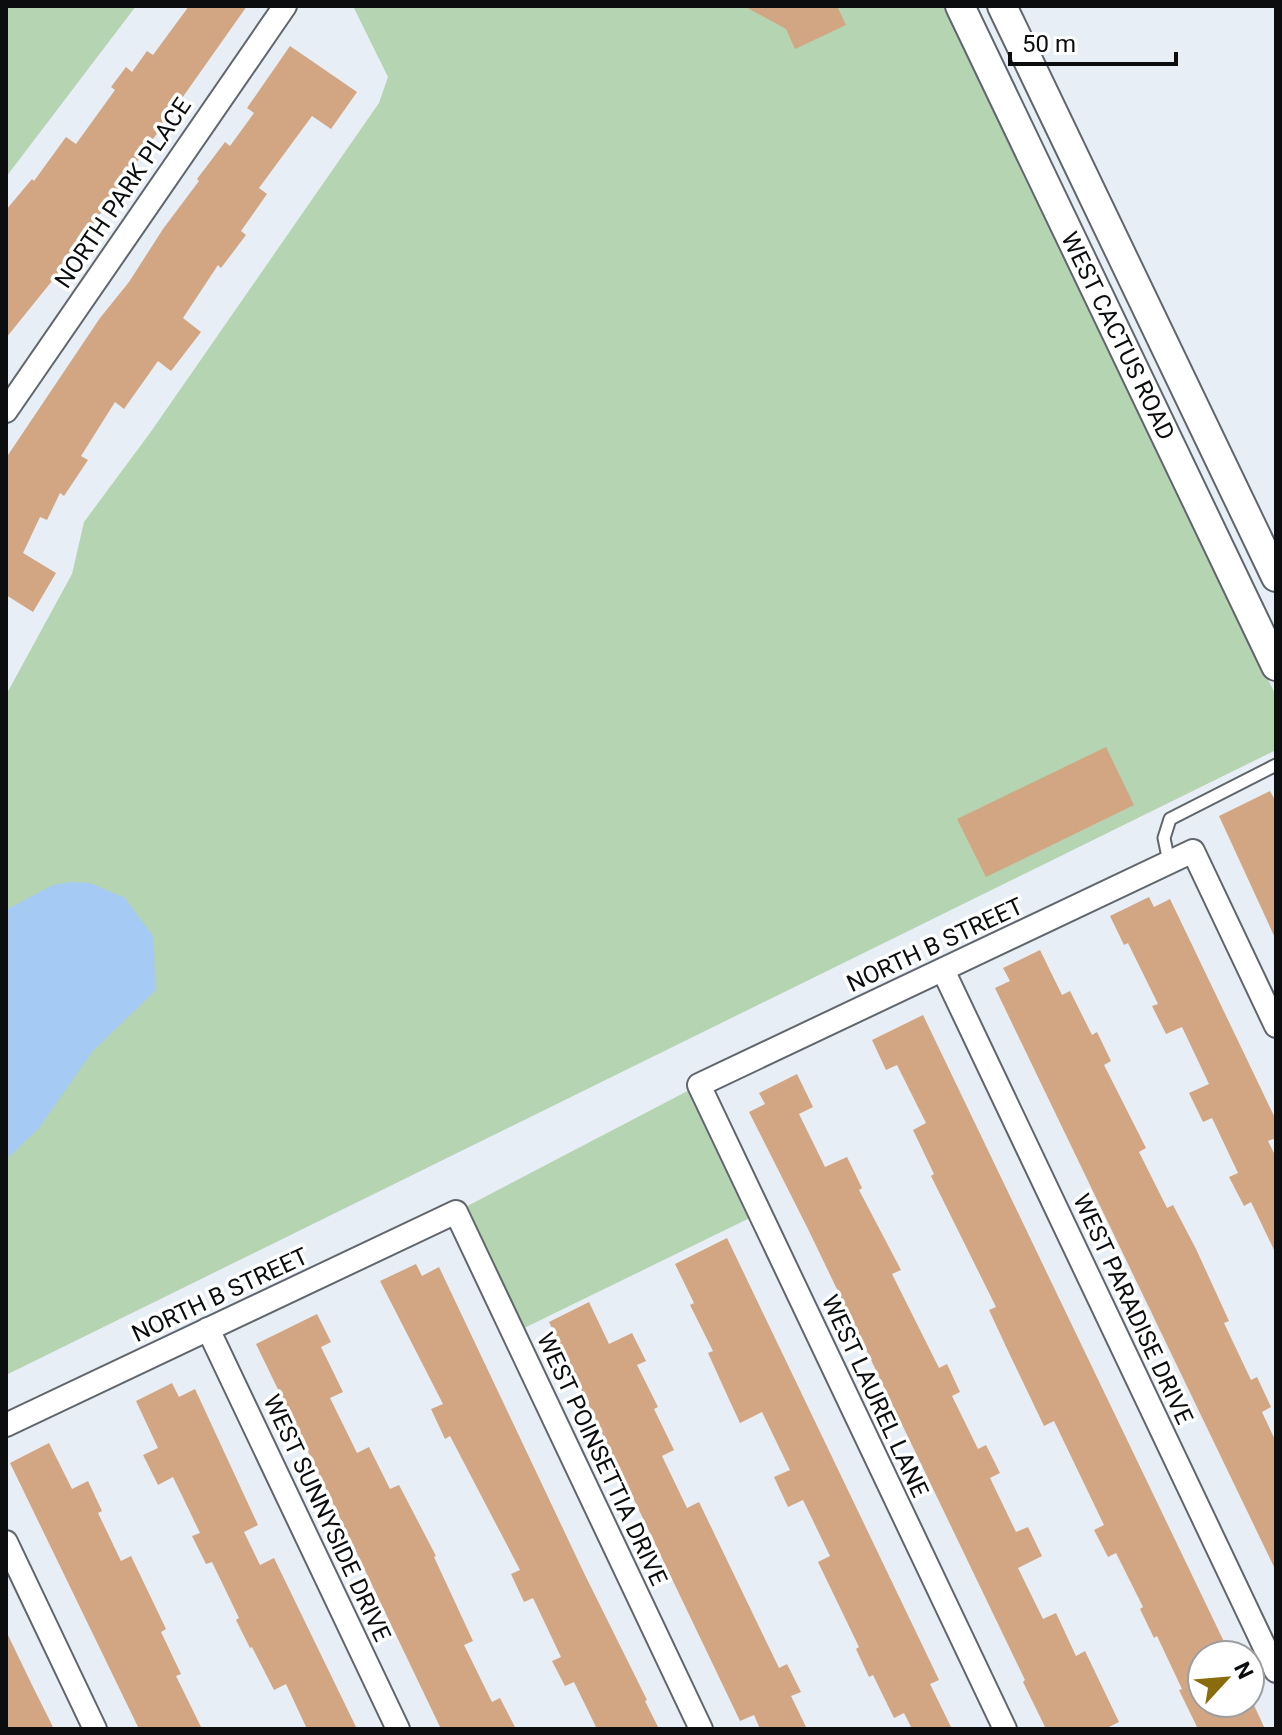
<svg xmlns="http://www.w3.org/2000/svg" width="1282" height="1735" viewBox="0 0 1282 1735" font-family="Roboto,sans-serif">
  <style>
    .green { fill: #b4d4b2 }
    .water { fill: #a5cbf4 }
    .building { fill: #d2a683 }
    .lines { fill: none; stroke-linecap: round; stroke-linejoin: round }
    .service-casing { stroke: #60666c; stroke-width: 15 }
    .minor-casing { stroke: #60666c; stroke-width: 26 }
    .tertiary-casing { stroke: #60666c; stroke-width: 32 }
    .service { stroke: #fff; stroke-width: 11 }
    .minor { stroke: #fff; stroke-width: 22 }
    .tertiary { stroke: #fff; stroke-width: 28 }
    .labels { text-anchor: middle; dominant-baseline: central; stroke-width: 7; stroke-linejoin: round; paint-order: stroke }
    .street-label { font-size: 24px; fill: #0b0d0f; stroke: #fff }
  </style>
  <rect width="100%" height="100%" fill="#e7eef5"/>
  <g class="green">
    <polygon points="6,6 136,6 6,177"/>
    <polygon points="353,6 944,6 1276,696 1276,750 6,1375 6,695 72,574 84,522 150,433 379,103 388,77"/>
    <polygon points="699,1085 760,1213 514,1333 456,1212"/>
  </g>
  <polygon class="water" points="71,882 90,883 125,898 153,936 156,990 92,1052 39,1128 6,1160 6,910 53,885"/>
  <g class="building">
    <polygon points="189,6 247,6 91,227 94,229 6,338 6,210 32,179 34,181 66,137 76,144 115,90 111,87 126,67 132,72 147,51 153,55"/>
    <polygon points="744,6 837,6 846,25 795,49 786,29"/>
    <polygon points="290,46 357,92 331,129 312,116 259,188 267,194 241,231 246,235 221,268 218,265 183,318 201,332 171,371 158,361 124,409 115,402 81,456 88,460 64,496 60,493 47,520 40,517 23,553 56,573 33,612 6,595 6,458 100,318 129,282 163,229 199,181 197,179 225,142 230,146 254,113 247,108"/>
    <polygon points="1106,747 1134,805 986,877 957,819"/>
    <polygon points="1270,791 1276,802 1276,940 1219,816"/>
    <polygon points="1149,897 1154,907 1170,899 1276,1120 1276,1138 1268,1141 1276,1157 1276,1254 1251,1202 1244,1206 1229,1177 1238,1173 1212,1118 1203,1122 1189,1093 1209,1084 1182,1027 1166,1034 1152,1006 1158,1004 1128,943 1124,945 1110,916"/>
    <polygon points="1040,950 1062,995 1070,991 1092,1035 1097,1032 1111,1061 1104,1065 1146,1148 1139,1152 1167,1208 1173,1205 1196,1249 1229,1321 1224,1323 1251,1380 1257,1377 1271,1407 1262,1412 1276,1442 1276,1571 995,988 1010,981 1003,968"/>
    <polygon points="923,1015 1228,1650 1219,1655 1202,1655 1202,1703 1253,1703 1265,1729 1198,1729 1179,1690 1182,1689 1157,1636 1154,1638 1140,1609 1143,1607 1116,1553 1108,1557 1094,1530 1104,1525 1054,1421 1044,1426 1009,1353 989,1310 996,1307 931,1176 934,1174 913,1130 926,1123 897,1065 886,1070 872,1040"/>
    <polygon points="797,1074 813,1107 799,1114 825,1167 847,1157 862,1188 859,1190 901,1270 892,1274 939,1368 947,1364 960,1392 952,1396 978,1449 986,1445 1000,1473 990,1478 1016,1532 1028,1527 1042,1556 1018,1568 1043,1619 1056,1613 1076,1656 1085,1651 1119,1722 1105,1729 1046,1729 1023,1682 1025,1680 808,1229 749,1112 765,1104 759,1093"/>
    <polygon points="727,1238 939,1680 930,1684 952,1729 912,1729 904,1713 894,1718 873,1675 869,1677 856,1649 859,1647 818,1562 830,1556 803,1500 788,1507 774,1477 790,1470 762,1412 740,1423 727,1395 708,1353 713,1351 690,1305 694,1303 675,1264"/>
    <polygon points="416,1264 422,1276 439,1267 584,1573 647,1700 645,1701 659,1729 597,1729 574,1682 565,1686 552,1661 561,1657 533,1598 524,1602 511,1574 520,1570 450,1436 445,1439 431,1409 443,1404 380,1281"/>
    <polygon points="589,1302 609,1344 632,1333 646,1361 637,1365 658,1407 654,1409 674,1450 662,1456 687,1508 699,1502 779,1668 787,1664 801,1692 791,1696 807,1729 760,1729 754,1715 740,1721 549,1322"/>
    <polygon points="317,1314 331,1342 321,1347 343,1392 330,1398 357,1453 369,1447 390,1489 399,1485 436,1556 434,1557 473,1641 464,1645 492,1702 500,1698 516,1729 441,1729 318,1472 256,1344"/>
    <polygon points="172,1383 179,1397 195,1389 258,1525 244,1532 260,1565 274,1558 357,1729 307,1729 286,1684 274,1690 252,1647 250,1648 236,1620 239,1618 212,1562 206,1564 192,1536 200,1533 173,1477 158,1485 143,1455 158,1448 136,1401"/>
    <polygon points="49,1443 72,1489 88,1481 102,1511 98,1513 121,1561 131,1556 166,1629 161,1632 181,1674 176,1676 202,1729 139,1729 10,1463"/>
    <polygon points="6,1631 32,1685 54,1729 6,1729"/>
  </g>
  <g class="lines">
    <g class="service-casing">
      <polyline id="service" points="1169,862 1164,838 1170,819 1276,765"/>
    </g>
    <g class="minor-casing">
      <g id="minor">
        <polyline points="6,411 285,6"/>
        <polyline points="943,970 1276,1671"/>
        <polyline points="208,1329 398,1729"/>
        <polyline points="6,1425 456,1212 701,1729"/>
        <polyline points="6,1542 95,1729"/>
        <polyline points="1005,1729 699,1085 1193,851 1276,1026"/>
      </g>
    </g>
    <g class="tertiary-casing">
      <g id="tertiary">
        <polyline points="960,6 1276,666"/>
        <polyline points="1002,6 1276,577"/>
      </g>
    </g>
    <use href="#service" class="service"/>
    <use href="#minor" class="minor"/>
    <use href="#tertiary" class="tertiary"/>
  </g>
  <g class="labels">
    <g class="street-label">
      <text transform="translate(123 193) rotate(-56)">NORTH PARK PLACE</text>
      <text transform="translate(1118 336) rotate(64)">WEST CACTUS ROAD</text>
      <text transform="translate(935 945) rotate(-25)">NORTH B STREET</text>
      <text transform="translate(220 1295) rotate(-25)">NORTH B STREET</text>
      <text transform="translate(1133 1309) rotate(65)">WEST PARADISE DRIVE</text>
      <text transform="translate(875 1396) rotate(65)">WEST LAUREL LANE</text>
      <text transform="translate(602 1459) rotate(65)">WEST POINSETTIA DRIVE</text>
      <text transform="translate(327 1518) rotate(65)">WEST SUNNYSIDE DRIVE</text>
    </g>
  </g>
  <rect width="1282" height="1735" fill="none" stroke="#0b0d0f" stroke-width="16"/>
  <g transform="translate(1226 1679) rotate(64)"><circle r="38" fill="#ffffff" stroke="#9d9e9f" stroke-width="2"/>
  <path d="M0-6L14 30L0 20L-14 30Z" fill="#896c0b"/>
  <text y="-12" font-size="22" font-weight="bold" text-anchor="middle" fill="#0b0d0f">N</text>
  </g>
  <path d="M1010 52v12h166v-12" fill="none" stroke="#0b0d0f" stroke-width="4"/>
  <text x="1022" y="52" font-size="24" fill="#0b0d0f" stroke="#ffffff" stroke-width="6" paint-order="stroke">50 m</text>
</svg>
